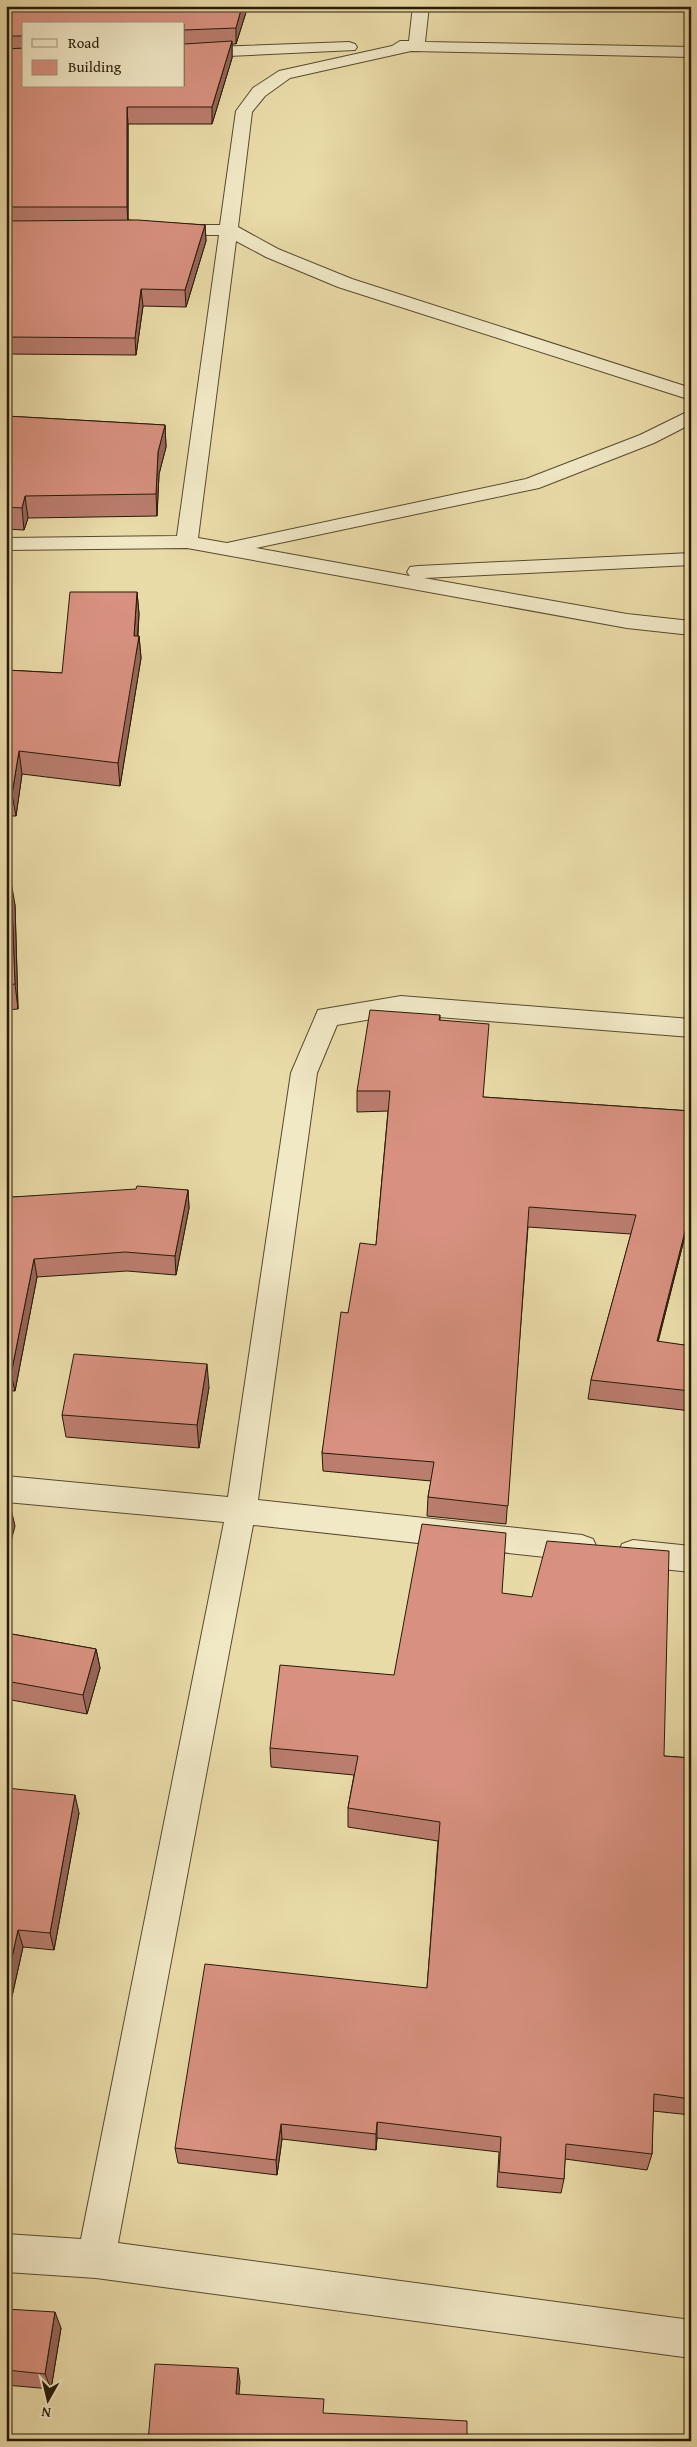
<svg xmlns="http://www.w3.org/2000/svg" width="697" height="2447" viewBox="0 0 697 2447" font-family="'Gentium Book Plus',serif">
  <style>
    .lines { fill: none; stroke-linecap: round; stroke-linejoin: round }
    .minor-casing { stroke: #584a2f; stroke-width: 2 }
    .minor { fill: #f1e8c6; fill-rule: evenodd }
    .wall { fill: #ba7d6e; stroke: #281a07; fill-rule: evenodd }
    .shaded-wall { fill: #97665a; stroke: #281a07 }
    .building { fill: #d89180; stroke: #281a07 }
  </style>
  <rect width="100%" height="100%" fill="#e9dba8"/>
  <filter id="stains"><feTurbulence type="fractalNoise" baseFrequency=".004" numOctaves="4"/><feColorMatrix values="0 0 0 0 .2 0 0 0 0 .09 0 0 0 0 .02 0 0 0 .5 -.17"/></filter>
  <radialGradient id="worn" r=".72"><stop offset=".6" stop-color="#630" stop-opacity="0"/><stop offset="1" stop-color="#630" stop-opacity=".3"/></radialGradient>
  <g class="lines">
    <g class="minor-casing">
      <g id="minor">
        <polygon points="413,6 429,6 425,42 691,47 691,57 411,51 290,78 265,96 252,112 238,227 278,249 352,279 691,388 691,400 338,287 266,257 236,241 198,538 227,543 526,479 640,435 691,410 691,424 654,443 539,488 256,548 410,576 407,572 410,567 418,566 691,553 691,565 424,578 627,614 691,621 691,635 627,628 187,548 6,550 6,538 177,536 219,235 168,235 162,234 159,230 162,226 168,225 220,225 236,111 253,88 279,71 392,46 400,41 409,41"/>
        <polygon points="349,42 355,44 357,47 355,50 184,58 184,48"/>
        <polygon points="401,996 691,1019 691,1037 401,1014 337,1025 317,1073 258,1500 582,1535 593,1539 597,1548 593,1557 582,1561 253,1525 118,2243 691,2320 691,2358 96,2278 6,2272 6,2234 81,2239 224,1522 6,1502 6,1476 228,1497 291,1073 318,1010"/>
        <polygon points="633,1540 691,1546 691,1572 633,1566 622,1562 618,1553 622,1544"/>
      </g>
    </g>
    <use href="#minor" class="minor"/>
  </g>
  <g class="wall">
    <path d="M6 6H291L247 9 236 44H232V58L212 124H128V220L205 225 206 241 186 307 143 306 136 355 6 354ZM184 24V86H24Z"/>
    <polygon points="6,416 165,425 166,447 159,474 157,516 28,518 24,530 6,529"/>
    <polygon points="137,592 139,614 138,636 139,636 141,658 120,786 22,774 16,816 6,816 6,670 62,673"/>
    <polygon points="6,881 15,905 18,1009 6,1010"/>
    <polygon points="440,1015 440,1020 483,1097 691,1111 691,1228 687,1228 658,1342 691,1346 691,1411 588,1399 591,1380 631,1234 528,1227 506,1524 427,1516 428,1497 431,1481 323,1471 322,1453 348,1313 376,1245 388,1111 357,1112 357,1091"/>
    <polygon points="188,1190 189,1208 176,1275 127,1271 37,1277 15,1391 6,1391 6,1196 13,1197"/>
    <polygon points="209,1387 199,1448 66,1437 62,1415"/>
    <polygon points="502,1593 664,1756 691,1758 691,2115 653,2111 652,2154 647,2170 565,2159 564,2179 561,2193 497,2187 499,2152 377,2138 376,2150 282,2139 277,2175 178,2163 175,2148 427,1988 438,1841 348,1827 348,1808 354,1775 271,1767 270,1748 394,1675"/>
    <polygon points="6,1633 96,1649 100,1668 87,1714 6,1699"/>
    <polygon points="6,1788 79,1813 54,1950 23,1947 6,2023"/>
    <polygon points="6,2309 61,2328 51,2389 6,2385"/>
  </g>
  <g class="shaded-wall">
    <polygon points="242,6 247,6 247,9 236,44 236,28"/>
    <polygon points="232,41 232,58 212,124 212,107"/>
    <polygon points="127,107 128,124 128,224 127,207"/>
    <polygon points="205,225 206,241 186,307 185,290"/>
    <polygon points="141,289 143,306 136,355 135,338"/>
    <polygon points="165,425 166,447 159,474 157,516 156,494 158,452"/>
    <polygon points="25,496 28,518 24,530 22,508"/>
    <polygon points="137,592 139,614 136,654 139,636 141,658 120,786 118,763 134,636"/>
    <polygon points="19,751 22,774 16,816 12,794"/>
    <polygon points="11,881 15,905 18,1009 15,984"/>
    <polygon points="188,1190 189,1208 176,1275 175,1256"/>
    <polygon points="691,1208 687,1228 653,1361 657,1341"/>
    <polygon points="34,1259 37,1277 15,1391 11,1374"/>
    <polygon points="207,1364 209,1387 199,1448 197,1425"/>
    <polygon points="11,1509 15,1526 6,1560 6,1529"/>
    <polygon points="96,1649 100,1668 87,1714 83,1695"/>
    <polygon points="75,1795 79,1813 54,1950 50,1933"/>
    <polygon points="18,1930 23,1947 6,2023 6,1984"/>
    <polygon points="6,2073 11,2088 6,2103"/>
    <polygon points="377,2122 377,2138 376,2150 376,2134"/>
    <polygon points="281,2124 282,2139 277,2175 276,2160"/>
    <polygon points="55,2312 61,2328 51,2389 45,2374"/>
    <polygon points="238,2368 240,2382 238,2407 236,2394"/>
  </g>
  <g class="building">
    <polygon points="6,6 242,6 236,28 184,30 184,24 24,24 24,86 184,86 184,44 232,41 212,107 127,107 127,207 6,207 6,49 24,48 24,36 6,36"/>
    <polygon points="138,220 205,225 185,290 141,289 135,338 6,337 6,221"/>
    <polygon points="6,416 165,425 158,452 156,494 25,496 22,508 6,507"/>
    <polygon points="70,592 137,592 134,636 139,636 118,763 19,751 12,794 6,794 6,670 62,673"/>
    <polygon points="6,881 11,881 15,984 6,985"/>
    <polygon points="370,1010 440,1015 439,1020 489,1024 483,1097 691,1111 691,1208 657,1341 691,1346 691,1391 591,1380 636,1215 529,1207 508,1506 428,1497 434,1462 322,1453 341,1312 348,1313 360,1243 376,1245 390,1091 357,1091"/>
    <polygon points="137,1186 188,1190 175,1256 125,1252 34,1259 11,1374 6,1373 6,1196 13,1197 136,1189"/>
    <polygon points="74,1354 207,1364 197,1425 62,1415"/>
    <polygon points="6,1509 11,1509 6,1529"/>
    <polygon points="422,1524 506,1533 502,1593 532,1597 547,1541 669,1551 664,1756 691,1758 691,2099 654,2094 652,2154 566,2144 564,2179 499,2172 501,2137 377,2122 376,2134 281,2124 276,2160 175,2148 205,1964 427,1988 440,1822 348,1808 358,1756 270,1748 280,1665 394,1675"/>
    <polygon points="6,1633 96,1649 83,1695 6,1681"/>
    <polygon points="6,1788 75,1795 50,1933 18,1930 6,1984"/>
    <polygon points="6,2309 55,2312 45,2374 6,2370"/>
    <polygon points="155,2364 238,2368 236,2394 324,2399 323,2413 467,2421 467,2441 148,2441"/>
  </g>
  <rect width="697" height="2447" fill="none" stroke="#e9dba8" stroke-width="25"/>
  <rect x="8" y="8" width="682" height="2432" fill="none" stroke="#281a07" stroke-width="2.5"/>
  <rect x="12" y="12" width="672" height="2422" fill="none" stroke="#281a07"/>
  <rect x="22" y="22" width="162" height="65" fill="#f1e8c6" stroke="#a1967a"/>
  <rect x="32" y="39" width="25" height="8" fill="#f1e8c6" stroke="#a1967a"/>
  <text x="68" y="48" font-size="15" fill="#281a07">Road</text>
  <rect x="32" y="60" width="25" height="15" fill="#d89180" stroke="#a1967a"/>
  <text x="68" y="72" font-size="15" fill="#281a07">Building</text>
  <g transform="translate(48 2400) rotate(188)" stroke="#f1e8c6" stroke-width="4" paint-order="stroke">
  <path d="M0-4L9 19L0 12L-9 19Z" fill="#281a07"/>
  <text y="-8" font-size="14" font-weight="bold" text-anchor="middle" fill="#281a07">N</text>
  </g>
  <rect width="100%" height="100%" filter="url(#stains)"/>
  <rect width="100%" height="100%" fill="url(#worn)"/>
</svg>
